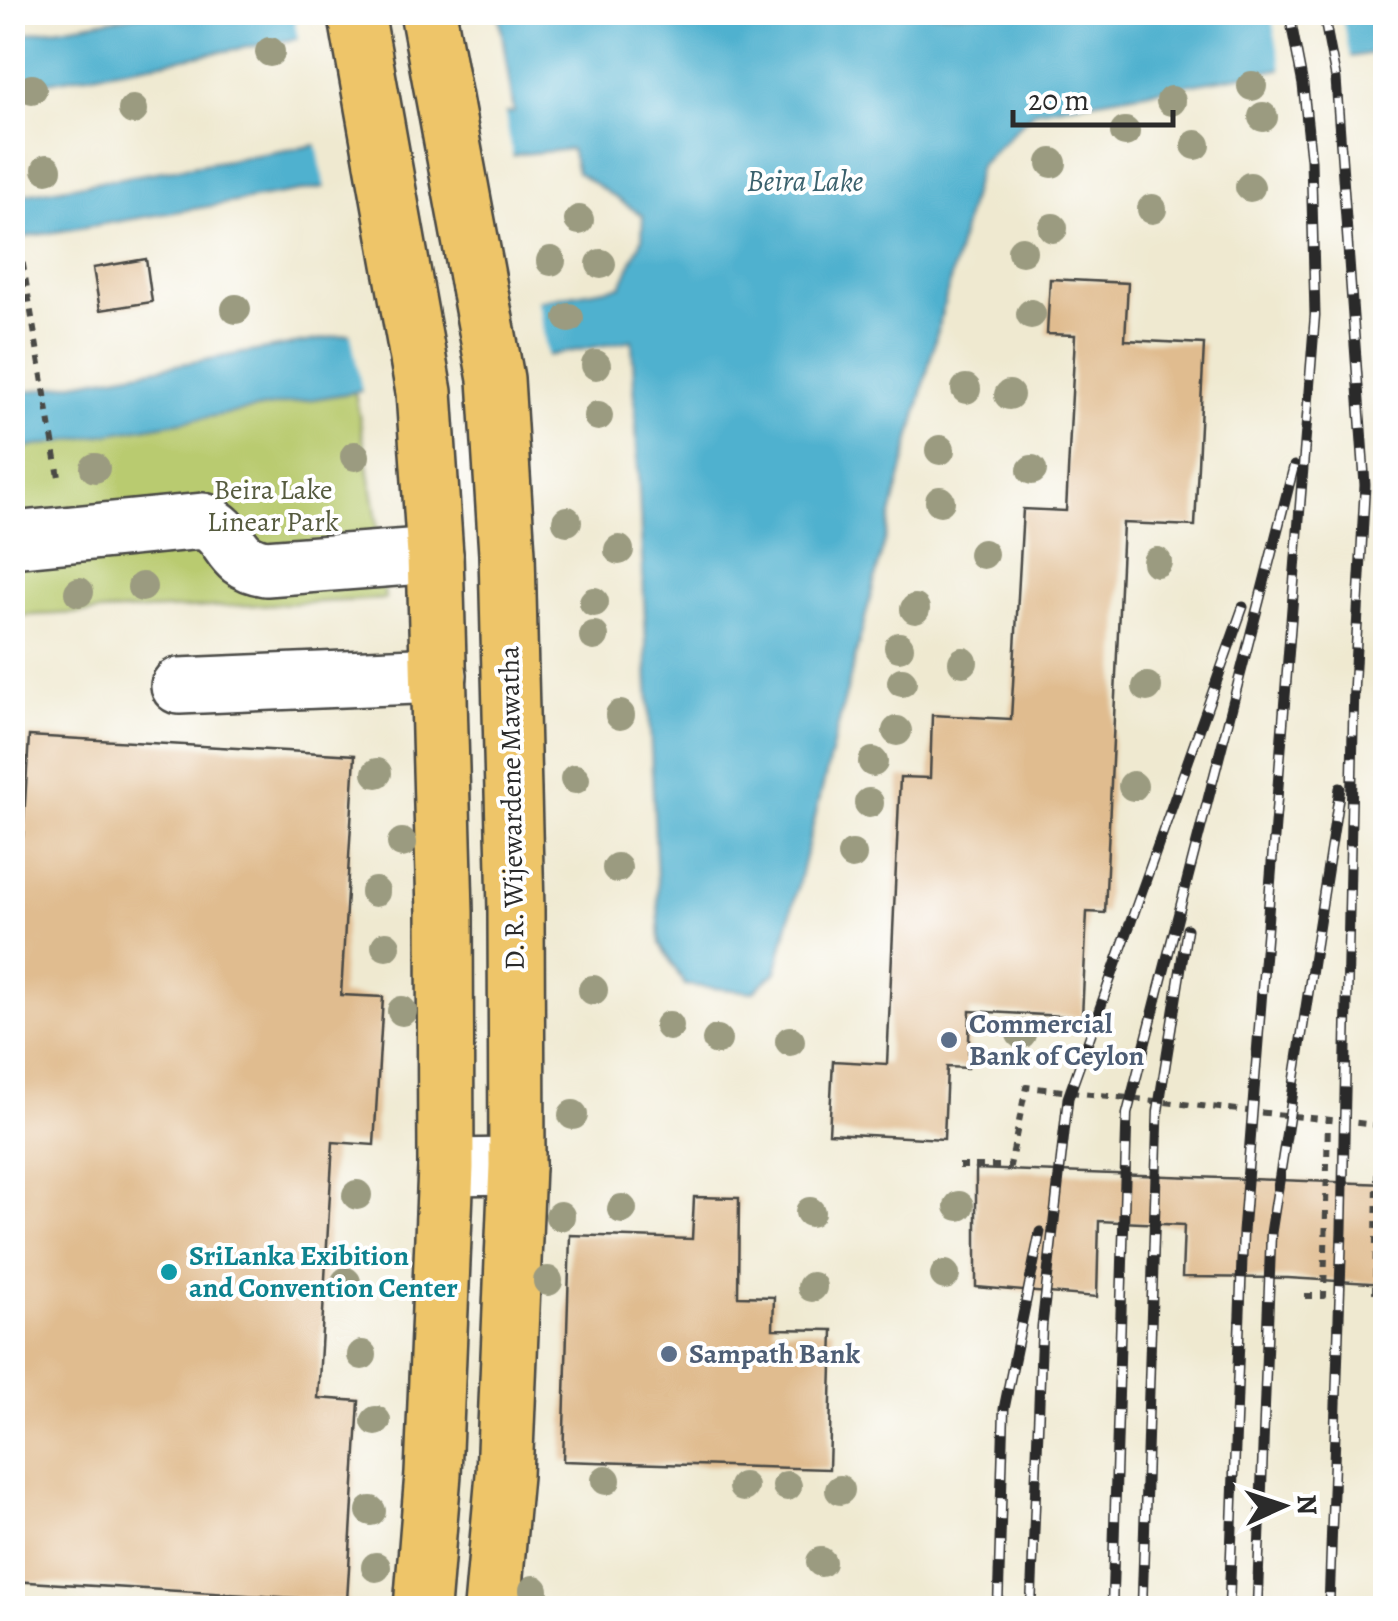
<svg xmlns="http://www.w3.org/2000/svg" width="1398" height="1621" viewBox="0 0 1398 1621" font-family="Alegreya,serif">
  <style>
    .green { fill: #b9cb6f; stroke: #727b4d; stroke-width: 2.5 }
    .water { fill: #50b1cf; stroke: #3e6e7d; stroke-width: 2.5 }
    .pier { fill: #efe9d0 }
    .building { fill: #e0bc8f }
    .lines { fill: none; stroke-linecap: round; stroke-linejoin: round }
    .minor-casing { stroke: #484844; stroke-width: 60 }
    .major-casing { stroke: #484844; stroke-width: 60 }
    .path { stroke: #484844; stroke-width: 6; stroke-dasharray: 8 8; stroke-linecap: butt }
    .minor { stroke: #fff; stroke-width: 55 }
    .major { stroke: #eec569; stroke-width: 55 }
    .rail-casing { stroke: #2b2b2b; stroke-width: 11 }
    .rail { stroke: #fff; stroke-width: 8; stroke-dasharray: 22; stroke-linecap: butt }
    .tree { fill: #9b9b80 }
    .service-dot { fill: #5c6f8a; stroke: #fff; stroke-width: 4 }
    .culture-dot { fill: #0f9aa8; stroke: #fff; stroke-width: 4 }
    .labels { text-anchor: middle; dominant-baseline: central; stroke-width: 8; stroke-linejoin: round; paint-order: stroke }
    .park-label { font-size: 28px; fill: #565b3f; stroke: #fff }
    .street-label { font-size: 28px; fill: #2b2b2b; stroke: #fff }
    .service-label { font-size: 28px; font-weight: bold; fill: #4e5e75; stroke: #fff; text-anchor: start }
    .culture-label { font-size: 28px; font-weight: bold; fill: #0d838f; stroke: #fff; text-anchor: start }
    .water-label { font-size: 30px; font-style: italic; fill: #3a616d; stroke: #fff }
  </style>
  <rect width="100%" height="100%" fill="#fff"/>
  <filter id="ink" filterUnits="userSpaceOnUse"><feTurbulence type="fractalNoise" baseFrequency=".01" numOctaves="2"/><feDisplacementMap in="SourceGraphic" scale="20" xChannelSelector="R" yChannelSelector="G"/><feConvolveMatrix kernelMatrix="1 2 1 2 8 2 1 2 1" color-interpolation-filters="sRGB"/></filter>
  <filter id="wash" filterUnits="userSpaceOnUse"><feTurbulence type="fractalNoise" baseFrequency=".0048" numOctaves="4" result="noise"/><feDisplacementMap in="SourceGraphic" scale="40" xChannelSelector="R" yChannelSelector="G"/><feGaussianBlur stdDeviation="2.25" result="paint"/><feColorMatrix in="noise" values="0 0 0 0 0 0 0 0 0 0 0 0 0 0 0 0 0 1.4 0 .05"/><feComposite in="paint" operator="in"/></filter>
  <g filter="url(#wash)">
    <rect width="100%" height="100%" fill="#efe9d0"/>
    <polygon class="green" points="355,392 375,507 385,599 13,616 12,450"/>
    <g class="water">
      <polygon points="150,13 444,13 13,88 12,36"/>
      <polygon points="499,13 1385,13 1385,51 1034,111 979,166 776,972 753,992 685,985 660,944 632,340 355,392 13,450 13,394 621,286 642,239 643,216 577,172 571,149 522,154 13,239 13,196 514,112"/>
    </g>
    <g class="pier">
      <polygon points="449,12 445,17 299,43 293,13"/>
      <polygon points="1271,13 1341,13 1351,62 1283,74"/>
      <polygon points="504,108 513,161 326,192 316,140"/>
      <polygon points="537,296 548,361 363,396 350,329"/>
    </g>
    <g id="blocks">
      <g class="building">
        <polygon points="146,259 152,302 100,310 93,268"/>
        <polygon points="1050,279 1128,283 1125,340 1204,344 1195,526 1123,523 1105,913 1087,912 1082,1017 970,1011 968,1068 947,1067 944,1139 829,1133 833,1061 887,1064 900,777 930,778 932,715 1011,719 1023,509 1066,511 1075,335 1047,334"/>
        <polygon points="29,736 355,755 341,995 383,997 374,1145 333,1142 318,1398 359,1401 347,1601 12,1581 12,836 23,837"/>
        <polygon points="976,1169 1386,1184 1386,1284 1288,1278 1182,1277 1184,1225 1099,1221 1097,1297 976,1287"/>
        <polygon points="694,1197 739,1198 738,1296 774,1297 773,1329 833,1330 829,1469 563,1461 570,1235 692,1239"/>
      </g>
    </g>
  </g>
  <g filter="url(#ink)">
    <use href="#blocks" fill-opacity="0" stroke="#484844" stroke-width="2.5"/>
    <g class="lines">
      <g class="minor-casing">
        <g id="minor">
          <path d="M12 540 203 521C236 534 224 561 266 568L435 555"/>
          <polyline points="179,686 439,675"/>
          <polyline points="446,1167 517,1166"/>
        </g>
      </g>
      <g class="major-casing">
        <g id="major">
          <polyline points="356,12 424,392 435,555 445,912 446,1167 433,1474 422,1608"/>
          <polyline points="428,12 496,379 507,554 516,910 517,1166 504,1475 492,1608"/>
        </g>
      </g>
      <g class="path">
        <polyline points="12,200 60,483"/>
        <polyline points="1378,1125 1375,1295 1384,1295"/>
        <polyline points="959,1166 1010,1166 1026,1087 1386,1126"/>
        <polyline points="1305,1296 1324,1296 1328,1120"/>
      </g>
      <use href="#minor" class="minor"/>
      <use href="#major" class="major"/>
      <g class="rail-casing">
        <g id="rail">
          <polyline points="1323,12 1336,79 1365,485 1354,684 1342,1230 1329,1608"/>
          <polyline points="998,1608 1004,1409 1040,1232"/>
          <polyline points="1031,1608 1042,1326 1068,1098 1243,607"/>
          <polyline points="1112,1608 1127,1114 1294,466"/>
          <polyline points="1142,1608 1158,1111 1187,929"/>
          <polyline points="1229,1608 1243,1232 1315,315 1311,160 1303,85 1289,12"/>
          <polyline points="1257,1608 1271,1233 1340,788"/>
        </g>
      </g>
      <use href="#rail" class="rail"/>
    </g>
    <g class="tree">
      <circle cx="270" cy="52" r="15"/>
      <circle cx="1252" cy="86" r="15"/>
      <circle cx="32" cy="89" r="15"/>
      <circle cx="1171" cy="101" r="15"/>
      <circle cx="133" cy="110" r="15"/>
      <circle cx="1263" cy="117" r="15"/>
      <circle cx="1125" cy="132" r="15"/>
      <circle cx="1196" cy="145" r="15"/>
      <circle cx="1052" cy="163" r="15"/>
      <circle cx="47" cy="169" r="15"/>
      <circle cx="1250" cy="187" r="15"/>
      <circle cx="1152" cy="209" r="15"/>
      <circle cx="579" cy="220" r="15"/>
      <circle cx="1053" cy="228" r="15"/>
      <circle cx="1022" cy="251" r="15"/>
      <circle cx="551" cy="261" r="15"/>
      <circle cx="601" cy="264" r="15"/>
      <circle cx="236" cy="309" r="15"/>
      <circle cx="1031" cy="314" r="15"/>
      <circle cx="569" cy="318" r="15"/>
      <circle cx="596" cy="365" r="15"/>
      <circle cx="966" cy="389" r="15"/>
      <circle cx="1009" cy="395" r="15"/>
      <circle cx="598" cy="416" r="15"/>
      <circle cx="940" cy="450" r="15"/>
      <circle cx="355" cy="456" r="15"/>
      <circle cx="95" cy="468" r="15"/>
      <circle cx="1032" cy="470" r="15"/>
      <circle cx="940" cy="501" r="15"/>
      <circle cx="567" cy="521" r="15"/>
      <circle cx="619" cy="550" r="15"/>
      <circle cx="983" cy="554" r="15"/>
      <circle cx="1157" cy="562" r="15"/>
      <circle cx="142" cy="587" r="15"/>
      <circle cx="79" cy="592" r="15"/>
      <circle cx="594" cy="602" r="15"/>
      <circle cx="915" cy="609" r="15"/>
      <circle cx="594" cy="636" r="15"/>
      <circle cx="899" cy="647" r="15"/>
      <circle cx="963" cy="662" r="15"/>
      <circle cx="902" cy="682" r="15"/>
      <circle cx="1147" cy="687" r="15"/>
      <circle cx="620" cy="715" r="15"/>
      <circle cx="897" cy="731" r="15"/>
      <circle cx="873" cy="762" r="15"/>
      <circle cx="377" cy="773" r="15"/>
      <circle cx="575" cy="779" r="15"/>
      <circle cx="1133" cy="786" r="15"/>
      <circle cx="869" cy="803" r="15"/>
      <circle cx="402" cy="843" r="15"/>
      <circle cx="852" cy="855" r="15"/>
      <circle cx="617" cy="868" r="15"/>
      <circle cx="375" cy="892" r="15"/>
      <circle cx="386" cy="946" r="15"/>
      <circle cx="593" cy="990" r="15"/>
      <circle cx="402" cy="1011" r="15"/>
      <circle cx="669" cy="1026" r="15"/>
      <circle cx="1021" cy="1034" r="15"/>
      <circle cx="717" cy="1040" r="15"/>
      <circle cx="790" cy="1041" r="15"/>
      <circle cx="573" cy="1115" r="15"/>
      <circle cx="357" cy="1195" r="15"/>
      <circle cx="959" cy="1206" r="15"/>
      <circle cx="622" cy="1209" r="15"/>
      <circle cx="810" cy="1212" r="15"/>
      <circle cx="560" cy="1216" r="15"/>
      <circle cx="945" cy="1275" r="15"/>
      <circle cx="548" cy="1281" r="15"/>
      <circle cx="346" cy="1282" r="15"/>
      <circle cx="812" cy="1287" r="15"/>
      <circle cx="362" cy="1355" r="15"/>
      <circle cx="376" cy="1421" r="15"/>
      <circle cx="606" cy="1480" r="15"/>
      <circle cx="787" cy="1486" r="15"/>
      <circle cx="743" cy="1487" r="15"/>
      <circle cx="840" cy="1490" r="15"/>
      <circle cx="371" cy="1511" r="15"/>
      <circle cx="821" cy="1562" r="15"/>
      <circle cx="376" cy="1567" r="15"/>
      <circle cx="534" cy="1590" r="15"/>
    </g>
  </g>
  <g class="service-dot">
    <circle cx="949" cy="1040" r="10"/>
    <circle cx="669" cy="1354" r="10"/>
  </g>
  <circle class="culture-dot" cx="169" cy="1272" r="10"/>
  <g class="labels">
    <g class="park-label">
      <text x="273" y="490">Beira Lake<tspan x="273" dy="32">Linear Park</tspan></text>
    </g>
    <g class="street-label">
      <text transform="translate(512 808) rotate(-91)">D. R. Wijewardene Mawatha</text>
    </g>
    <g class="service-label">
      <text x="969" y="1024">Commercial<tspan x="969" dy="32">Bank of Ceylon</tspan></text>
      <text x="689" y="1354">Sampath Bank</text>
    </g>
    <g class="culture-label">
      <text x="189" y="1256">SriLanka Exibition<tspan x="189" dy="32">and Convention Center</tspan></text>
    </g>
    <g class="water-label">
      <text x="805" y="181">Beira Lake</text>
    </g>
  </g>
  <rect width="1398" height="1621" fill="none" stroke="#fff" stroke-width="50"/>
  <g transform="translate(1283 1506) rotate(87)" stroke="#ffffff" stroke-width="8" paint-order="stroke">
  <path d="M0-8L18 38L0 25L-18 38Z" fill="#2b2b2b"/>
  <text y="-15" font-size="28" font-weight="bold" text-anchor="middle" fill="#2b2b2b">N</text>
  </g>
  <path d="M1013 110v15h160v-15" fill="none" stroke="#2b2b2b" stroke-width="5"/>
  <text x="1028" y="110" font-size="30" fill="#2b2b2b" stroke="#ffffff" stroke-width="8" paint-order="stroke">20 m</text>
</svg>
